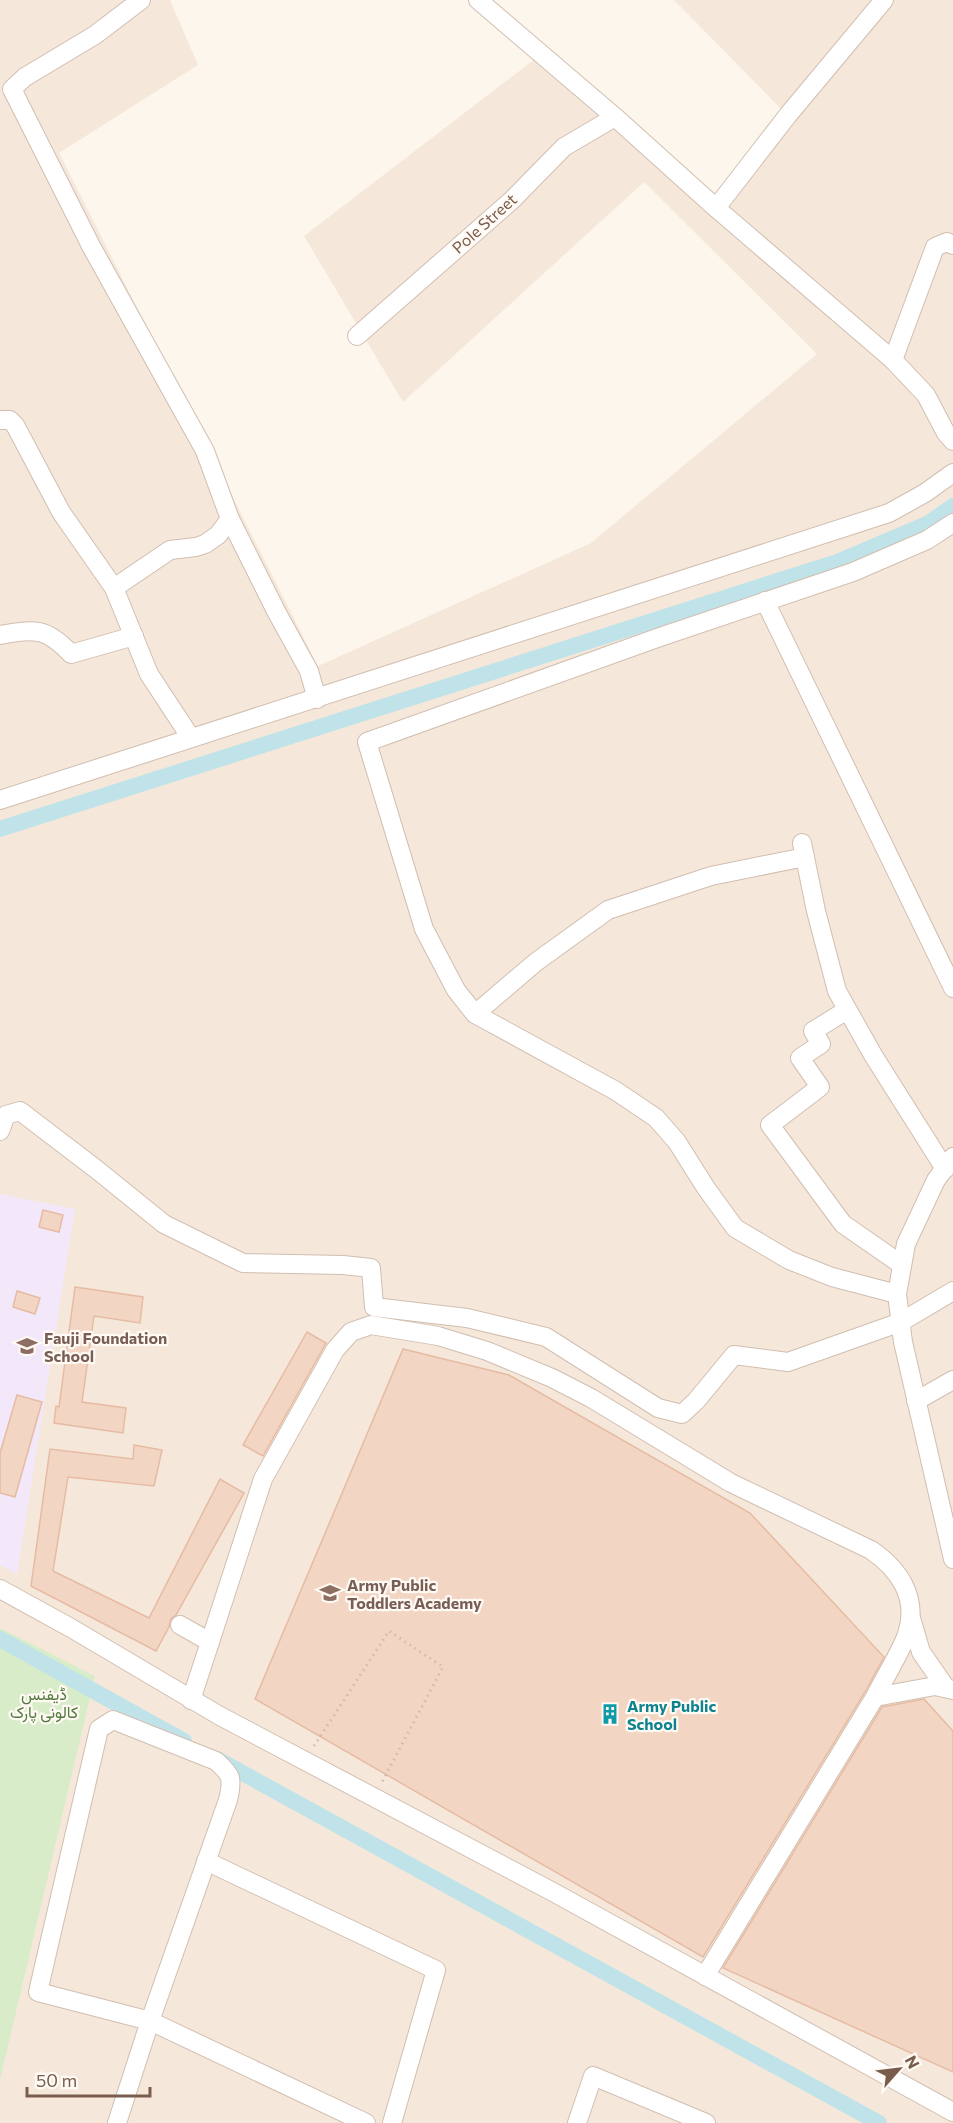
<svg xmlns="http://www.w3.org/2000/svg" width="953" height="2123" viewBox="0 0 953 2123" font-family="Commissioner,Vazirmatn,sans-serif">
  <style>
    .residential { fill: #f5e8da }
    .education { fill: #f3e8fa }
    .green { fill: #d8ecc9 }
    .lines { fill: none; stroke-linecap: round; stroke-linejoin: round }
    .canal { stroke: #bfe3e8; stroke-width: 16 }
    .building { fill: #f3d5c3; stroke: #e6bba3; stroke-width: 1.5 }
    .minor-casing { stroke: #d1beb0; stroke-width: 20 }
    .path { stroke: #d9b8a5; stroke-width: 3; stroke-dasharray: 1.5 4.5; stroke-linecap: butt }
    .minor { stroke: #fff; stroke-width: 18 }
    .labels { text-anchor: middle; dominant-baseline: central; stroke-width: 4.5; stroke-linejoin: round; paint-order: stroke }
    .street-label { font-size: 16px; fill: #7a5c4d; stroke: #fffaf3 }
    .education-label { font-size: 16px; font-weight: bold; fill: #785e54; stroke: #fffaf3; text-anchor: start }
    .park-label { font-size: 16px; fill: #537a41; stroke: #fffaf3 }
    .culture-label { font-size: 16px; font-weight: bold; fill: #0d838f; stroke: #fffaf3; text-anchor: start }
  </style>
  <rect width="100%" height="100%" fill="#fdf6ec"/>
  <polygon class="residential" points="0,0 170,0 198,65 59,153 318,666 591,543 817,354 644,182 403,402 304,236 548,49 716,208 787,115 674,0 953,0 953,2123 0,2123"/>
  <polygon class="education" points="0,1194 75,1209 17,1574 0,1565"/>
  <polygon class="green" points="0,1628 95,1676 0,2080"/>
  <g class="lines">
    <g class="canal">
      <polyline points="0,829 837,562 929,523 953,506"/>
      <polyline points="0,1639 184,1741"/>
      <polyline points="217,1759 879,2123"/>
    </g>
  </g>
  <g class="building">
    <polygon points="43,1210 63,1215 59,1232 39,1227"/>
    <polygon points="75,1287 143,1297 140,1323 94,1316 82,1402 126,1408 123,1433 54,1423 56,1406 59,1407"/>
    <polygon points="17,1291 40,1298 35,1314 13,1307"/>
    <polygon points="307,1332 326,1343 263,1456 243,1445"/>
    <polygon points="403,1349 509,1375 750,1513 884,1657 865,1692 703,1957 255,1699"/>
    <polygon points="17,1395 42,1402 15,1497 0,1493 0,1453"/>
    <polygon points="134,1445 162,1450 154,1486 68,1477 53,1571 149,1618 220,1479 244,1493 176,1615 171,1619 169,1627 156,1651 31,1586 50,1449 133,1459"/>
    <polygon points="924,1699 953,1731 953,2072 723,1968 882,1707"/>
  </g>
  <g class="lines">
    <g class="minor-casing">
      <g id="minor">
        <polyline points="141,0 95,35 25,77 12,89 91,246 205,451 230,519 276,611 309,671 317,699"/>
        <polyline points="478,0 615,117 716,208 893,360 926,395 946,433 953,441"/>
        <polyline points="716,208 788,115 884,0"/>
        <polyline points="357,336 512,200 564,147 615,117"/>
        <polyline points="893,360 935,247 947,242 953,245"/>
        <polyline points="0,420 10,420 15,425 61,512 114,588 149,674 191,738"/>
        <polyline points="114,588 170,550 196,547 205,544 218,535 230,519"/>
        <polyline points="765,601 953,988"/>
        <path d="M0 635C35 629 46 627 71 654L134 636"/>
        <polyline points="0,800 889,513 925,493 953,473"/>
        <polyline points="802,843 816,911 837,991 873,1055 945,1169"/>
        <polyline points="847,1010 813,1031 821,1044 800,1058 820,1087 770,1125 843,1224 902,1265"/>
        <polyline points="475,1014 536,962 608,910 711,876 805,857"/>
        <polyline points="0,1131 6,1115 20,1111 96,1169 164,1224 243,1263 343,1265 371,1268 374,1307 467,1318 546,1337 658,1408 682,1414 696,1401 734,1355 788,1362 901,1322 953,1291"/>
        <polyline points="953,1157 936,1180 906,1244 897,1294 903,1342 953,1559"/>
        <polyline points="897,1294 832,1277 789,1260 735,1228 706,1188 677,1142 656,1118 616,1091 475,1014 456,990 424,929 367,742 660,637 853,572 927,540 953,523"/>
        <polyline points="916,1401 953,1380"/>
        <polyline points="0,1589 71,1628 220,1716 553,1892 953,2112"/>
        <polyline points="911,1618 921,1652 946,1688"/>
        <path d="M180 1625 210 1642 263 1479 335 1350 351 1332 371 1325 438 1336 487 1351 552 1378 591 1398 731 1483 871 1550C899 1569 919 1598 907 1634 901 1652 884 1678 875 1697"/>
        <polyline points="191,1700 210,1642"/>
        <polyline points="206,1861 436,1970 392,2123"/>
        <polyline points="705,1976 875,1697 935,1686 953,1690"/>
        <path d="M117 2123 150 2021 228 1800C233 1779 232 1775 216 1761L113 1720 99 1729 38 1992 150 2021 366 2123"/>
        <polyline points="577,2123 593,2076 706,2123"/>
      </g>
    </g>
    <polyline class="path" points="314,1746 389,1631 443,1667 382,1782"/>
    <use href="#minor" class="minor"/>
  </g>
  <defs>
    <g id="school-bare" transform="scale(1.62)"><path d="M0-5L7-2L0 1L-7-2ZM-4 1L0 2.5L4 1V4Q0 6-4 4Z" fill="#8d6e63" stroke="#fffaf3" stroke-width="2.5" paint-order="stroke"/></g>
    <g id="building-bare" transform="scale(1.62)"><path d="M-4-6H4V6H1V3H-1V6H-4ZM-2.5-4.3h1.7v1.8h-1.7ZM.8-4.3h1.7v1.8H.8ZM-2.5-1h1.7V.8h-1.7ZM.8-1h1.7V.8H.8Z" fill="#0f9aa8" stroke="#fffaf3" stroke-width="2.5" paint-order="stroke"/></g>
  </defs>
  <g fill-rule="evenodd">
    <use href="#school-bare" x="27" y="1346"/>
    <use href="#school-bare" x="330" y="1593"/>
    <use href="#building-bare" x="610" y="1714"/>
  </g>
  <g class="labels">
    <g class="street-label">
      <text transform="translate(484 223) rotate(-42)">Pole Street</text>
    </g>
    <g class="education-label">
      <text x="44" y="1337">Fauji Foundation<tspan x="44" dy="18">School</tspan></text>
      <text x="347" y="1584">Army Public<tspan x="347" dy="18">Toddlers Academy</tspan></text>
    </g>
    <g class="park-label">
      <text x="44" y="1693">ڈیفنس<tspan x="44" dy="18">کالونی پارک</tspan></text>
    </g>
    <g class="culture-label">
      <text x="627" y="1705">Army Public<tspan x="627" dy="18">School</tspan></text>
    </g>
  </g>
  <g transform="translate(899 2069) rotate(62)" stroke="#fffaf3" stroke-width="4.5" paint-order="stroke">
  <path d="M0-4.5L10 22L0 15L-10 22Z" fill="#7a5c4d"/>
  <text y="-9" font-size="16" font-weight="bold" text-anchor="middle" fill="#7a5c4d">N</text>
  </g>
  <path d="M27 2087v9h123v-9" fill="none" stroke="#7a5c4d" stroke-width="3"/>
  <text x="36" y="2087" font-size="18" fill="#7a5c4d" stroke="#fffaf3" stroke-width="4.5" paint-order="stroke">50 m</text>
</svg>
